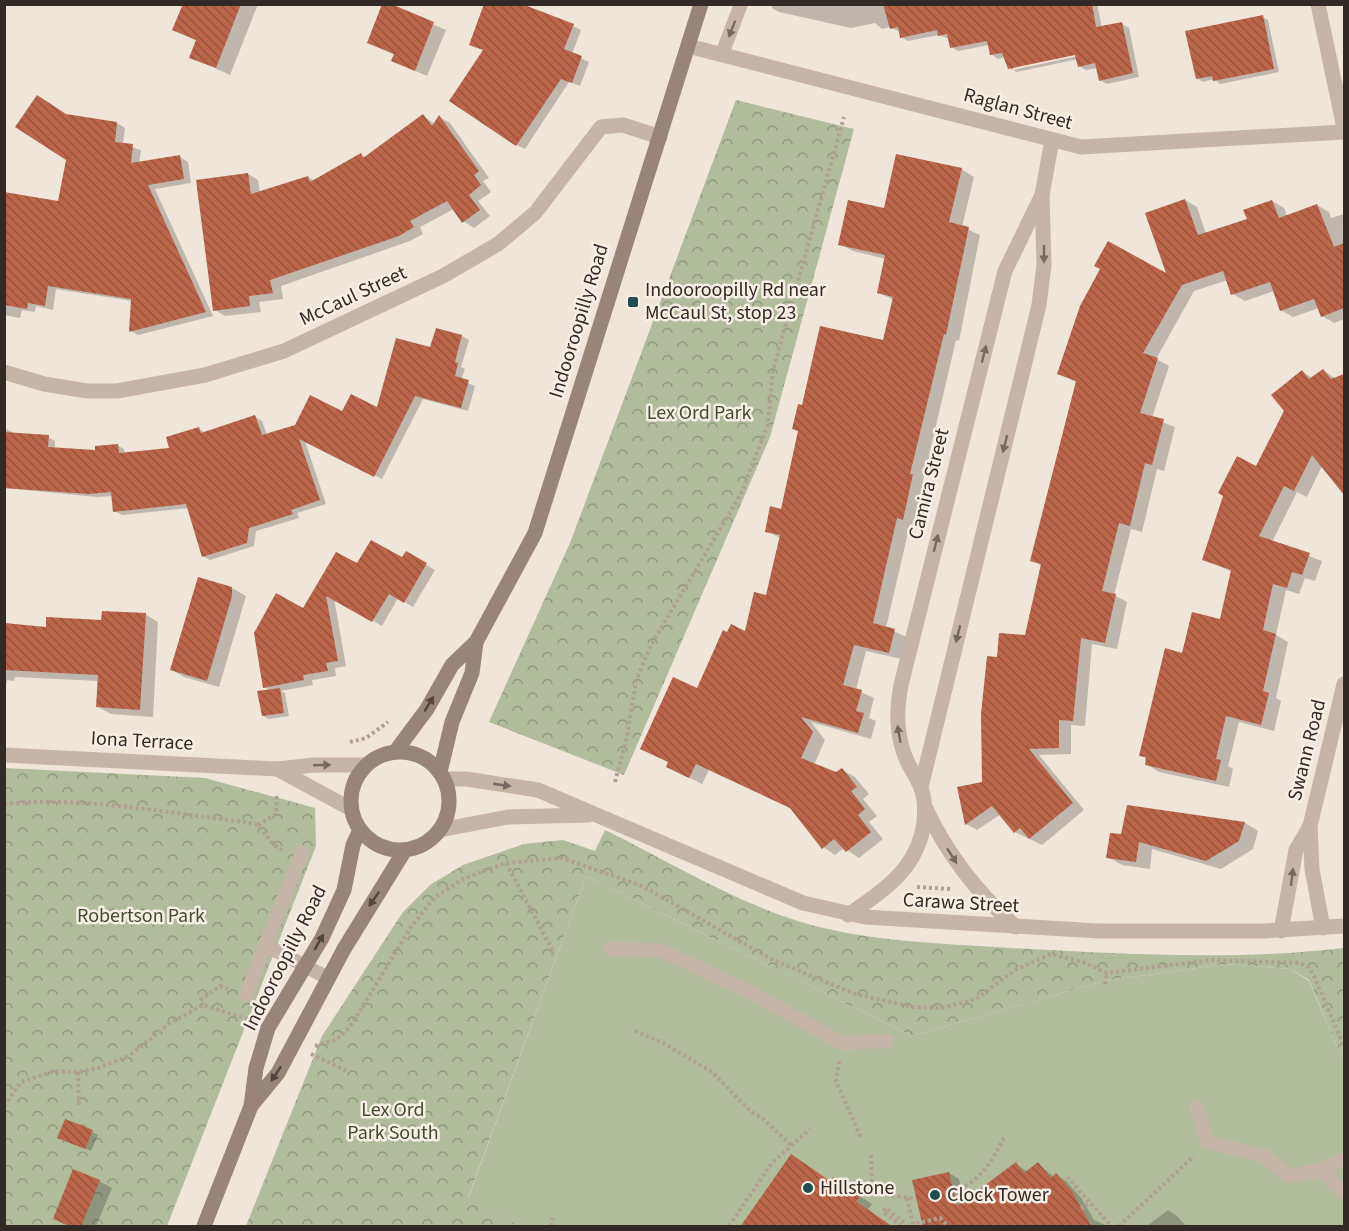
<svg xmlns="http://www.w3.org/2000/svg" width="1349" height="1231" viewBox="0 0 1349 1231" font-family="'Source Sans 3',sans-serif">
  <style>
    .green { fill: #b1bc9b }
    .park { fill: url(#park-crowns) }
    .shadow { fill: #0003; fill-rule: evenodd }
    .building { fill: url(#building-back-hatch) }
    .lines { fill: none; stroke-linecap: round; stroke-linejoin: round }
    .path { stroke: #b19f91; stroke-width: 4; stroke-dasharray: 3 3; stroke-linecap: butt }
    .lane { stroke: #c5b5a6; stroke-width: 14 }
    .street { stroke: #c5b5a6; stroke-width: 15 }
    .secondary { stroke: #998478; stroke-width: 15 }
    .oneway { fill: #746960 }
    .oneway2 { fill: #51453f }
    .poi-dot { fill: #204d50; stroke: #f7efe5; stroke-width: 2 }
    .labels { text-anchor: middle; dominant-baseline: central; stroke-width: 5; stroke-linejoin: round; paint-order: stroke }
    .street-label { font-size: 20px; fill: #322a26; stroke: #f7efe5 }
    .poi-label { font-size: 20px; fill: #322a26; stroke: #f7efe5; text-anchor: start }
    .park-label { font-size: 20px; fill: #424e2d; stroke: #f7efe5 }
  </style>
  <defs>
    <pattern id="park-crowns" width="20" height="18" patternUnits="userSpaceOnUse" patternTransform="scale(1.5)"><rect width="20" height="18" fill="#b1bc9b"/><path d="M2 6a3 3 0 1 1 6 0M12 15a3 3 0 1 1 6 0" fill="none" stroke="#91997e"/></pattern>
    <pattern id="building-back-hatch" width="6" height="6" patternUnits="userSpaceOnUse" patternTransform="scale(1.5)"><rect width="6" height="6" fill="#bb664b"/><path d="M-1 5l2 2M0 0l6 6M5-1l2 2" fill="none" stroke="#99543e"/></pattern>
  </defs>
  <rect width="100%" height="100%" fill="#efe5d9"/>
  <polygon class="green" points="586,876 912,1036 1104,981 1225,964 1290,969 1309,981 1344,1063 1344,1226 521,1226 468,1199"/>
  <g class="park">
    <polygon points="736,100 854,129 770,437 624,775 489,722 570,543"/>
    <polygon points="5,768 205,778 315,808 316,846 167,1226 5,1226"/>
    <path d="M605 830C668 861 731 900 798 921 865 942 940 943 1009 948 1122 954 1232 961 1344 948V1063L1309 980 1290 969 1225 964 1104 981 912 1036 586 876 468 1198 521 1226H246L322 1036 403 912 430 885 463 865 524 844 563 840 595 851Z"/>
  </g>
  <g class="shadow">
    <polygon points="184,4 258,4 230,75 191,57 197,41 174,29"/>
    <polygon points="377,4 387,4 446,30 427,76 393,61 395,55 368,42 383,7"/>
    <path d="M773 4H1097L1102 28 1122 24 1129 28 1139 77 1107 84 1100 80 1098 68 1086 70 1079 66 1078 59 1017 72 1009 68 1005 57 998 59 991 54 989 45 958 51 951 47 949 39 939 35 908 41 901 37 900 32 890 27 882 29 875 23 851 28 779 12 772 8ZM1082 52 1083 55 1013 70V67Z"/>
    <polygon points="1262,17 1268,20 1279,72 1220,84 1214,79 1203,82 1197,78"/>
    <polygon points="573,26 581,30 572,54 589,62 580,86 569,82 525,149 517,145 484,50"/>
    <polygon points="66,116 117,123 125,128 123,144 141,150 139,164 180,157 188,162 191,183 155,189 213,316 138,335 131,331 132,301 56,289 53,310 36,306 35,312 22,310 20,318 4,315 4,193 60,202 67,160"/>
    <polygon points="423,116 435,124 439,117 450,123 489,178 483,181 491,192 478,201 490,216 474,228 463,221 454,209 420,227 423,234 410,241 281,286 283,299 259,302 261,312 225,316 215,310 248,174 258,180 260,193 308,177 315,181 361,155 366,158"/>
    <polygon points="961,169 974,177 962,227 980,235 959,341 956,340 923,481 925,483 916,526 910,524 886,628 907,637 902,659 866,651 856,690 874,698 869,718 876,721 871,739 811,722 825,740 814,765 836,774 842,770 855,777 869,794 863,799 877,816 869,822 883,839 859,858 844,848 835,855 823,847 793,809 709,770 702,784 668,767 670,763 642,749 697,690 728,634 746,633 767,596 780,538 766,531 782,510 799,432 794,429 803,407 884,342 894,300 879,293 886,259 853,251 840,244 885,210"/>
    <polygon points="1185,200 1197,207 1206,234 1249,220 1272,201 1284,208 1287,216 1317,205 1329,212 1331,218 1344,214 1344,319 1334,323 1322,316 1319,308 1293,317 1281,310 1274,291 1245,301 1233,294 1228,280 1194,291 1156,359 1169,366 1152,418 1175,427 1164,471 1157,469 1142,532 1131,529 1114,595 1127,602 1117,649 1092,644 1085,726 1071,725 1071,754 1039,755 1084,810 1042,845 1015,832 1001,814 977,830 966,824 983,783 998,659 1026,636 1042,566 1032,561 1078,383 1058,373 1169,276"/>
    <polygon points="462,336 469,340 461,367 465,369 461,380 475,386 468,411 423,399 382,479 305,441 326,504 297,513 299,518 256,531 254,546 210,560 203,556 189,508 122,515 115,511 113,496 97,497 4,488 4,428 16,434 48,437 55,441 55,449 97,452 117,445 124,449 125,454 171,449 199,429 206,433 255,417 262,421 267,435 343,413 378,409 431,349"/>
    <polygon points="1323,370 1336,379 1344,376 1344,493 1322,466 1307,497 1297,492 1272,542 1322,561 1315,581 1305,578 1299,594 1286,590 1276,635 1288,642 1276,698 1281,701 1274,731 1239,722 1228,766 1233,769 1229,787 1159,772 1146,764 1147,759 1140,755 1183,655 1221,620 1232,572 1203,559 1257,468 1302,372 1313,378"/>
    <polygon points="406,553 435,570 413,607 398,598 382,626 334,598 346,666 335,668 336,676 312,680 313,685 281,691 285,693 289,716 269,719 263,716 271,691 265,687 304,610 357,565 402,559"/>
    <polygon points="199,579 234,589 246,596 219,687 184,677 172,670"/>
    <polygon points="145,614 158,622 153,717 111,714 98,707 99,681 15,677 14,681 7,680 4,694 4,623 47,628"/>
    <polygon points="1129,806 1245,823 1258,831 1253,849 1221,869 1152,849 1150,869 1122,865 1108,857 1122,836"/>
    <polygon points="92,1132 98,1135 91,1151 65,1141"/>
    <polygon points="791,1156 831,1182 833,1179 872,1204 868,1209"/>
    <polygon points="1016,1164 1028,1172 1038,1164 1054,1177 1056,1175 1066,1181 1082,1199 1094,1220 1107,1226 962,1226 949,1173 959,1179 964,1203"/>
    <polygon points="99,1181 112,1188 96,1226 70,1226 55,1218"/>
    <polygon points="1168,1210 1177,1216 1186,1226 1147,1226"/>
  </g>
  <g class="building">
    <polygon points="183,4 241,4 216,68 189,58 196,40 172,30"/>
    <polygon points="382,4 391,4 434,22 415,71 391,61 394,54 367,43"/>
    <polygon points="484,4 522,4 574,24 564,49 582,56 572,83 561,79 516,146 449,101 483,50 469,45"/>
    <polygon points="883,4 1092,4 1096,27 1122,22 1133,73 1099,81 1095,63 1078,67 1075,55 1008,69 1002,53 990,55 987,41 950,48 947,34 938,36 937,30 900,38 898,27 890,29"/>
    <polygon points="1263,15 1274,69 1213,81 1212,76 1196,79 1185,31"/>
    <polygon points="37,95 66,114 117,122 115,142 133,144 131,163 180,155 184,179 148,185 206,312 129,332 131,299 48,286 45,306 28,303 27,309 4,305 4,192 58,201 66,160 15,127"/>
    <polygon points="423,114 432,126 439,115 479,171 474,175 481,185 469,195 480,210 462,223 447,201 410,221 414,227 399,236 270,280 273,293 249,296 250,306 213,311 196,180 248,173 251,194 308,176 310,182 361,153 363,158"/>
    <polygon points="896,154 962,168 949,222 969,227 946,335 944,334 910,474 913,474 903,520 897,518 873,623 895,629 889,653 854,645 843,685 862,690 856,711 864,713 858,733 801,717 813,732 801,758 836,772 842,768 857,787 851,791 865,809 858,815 871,832 846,852 834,839 822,849 790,808 696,764 689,778 666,767 668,762 640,749 673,677 697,688 723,630 727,632 731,624 745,631 754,592 766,595 780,535 765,532 770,506 781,509 798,431 792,429 798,404 802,405 820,326 883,340 893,297 877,293 885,255 838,245 848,200 884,208"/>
    <polygon points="1185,199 1198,235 1247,219 1243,210 1272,200 1279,218 1317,204 1334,247 1344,243 1344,308 1321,317 1314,299 1280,311 1270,282 1231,295 1223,271 1182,285 1143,353 1158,358 1140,413 1164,419 1152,465 1145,463 1130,526 1119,523 1102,591 1116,594 1105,643 1081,638 1073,721 1059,720 1059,748 1029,749 1073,803 1029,839 1020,828 1014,833 992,806 965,825 957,787 982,782 981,714 987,656 997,657 999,633 1025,635 1041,564 1030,561 1076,381 1057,374 1080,306 1100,269 1094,266 1108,241 1166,273 1145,213"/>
    <polygon points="436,328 462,335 455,362 458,363 455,376 469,380 461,408 415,396 374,477 299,439 320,500 291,510 293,514 249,528 247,543 202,557 186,504 113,512 111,492 89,494 4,488 4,432 49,435 48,447 95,450 95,446 118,444 119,453 169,448 166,437 199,427 201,433 255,415 262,435 295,425 310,395 342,411 351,394 377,407 396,338 430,347"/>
    <polygon points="1323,369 1331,379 1344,374 1344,495 1312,455 1294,491 1284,486 1259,536 1310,553 1302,575 1292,572 1287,588 1273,584 1263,630 1276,634 1263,691 1269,693 1261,725 1226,716 1216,759 1221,760 1216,781 1145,765 1146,757 1139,756 1165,648 1182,653 1192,612 1220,619 1231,570 1202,560 1223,496 1218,493 1237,456 1256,466 1284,411 1271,395 1302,370 1309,379"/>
    <polygon points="371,540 402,557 406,551 427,563 404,603 389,594 372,622 326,596 338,661 326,663 328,671 303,675 304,680 263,688 254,633 276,593 303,608 336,552 357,563"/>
    <polygon points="198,577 232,587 232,596 207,681 170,670"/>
    <polygon points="102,611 146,613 140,710 96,707 98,675 4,670 4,623 46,627 46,617 101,620"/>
    <polygon points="280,688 284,713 262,716 257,691"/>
    <polygon points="1127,805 1245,822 1239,841 1206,861 1139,842 1136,862 1106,858 1110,833 1121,834"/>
    <polygon points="65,1119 93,1130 85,1149 57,1138"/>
    <polygon points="791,1154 830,1181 833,1177 861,1196 856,1201 893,1227 740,1227"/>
    <polygon points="1016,1162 1024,1173 1038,1162 1051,1178 1056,1173 1071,1190 1092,1227 923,1227 912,1180 949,1172 957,1206"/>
    <polygon points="73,1169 100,1180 81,1227 72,1227 53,1219"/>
  </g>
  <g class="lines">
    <g class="path">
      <polyline points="350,742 366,738 388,722"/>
      <polyline points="615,782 627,737 636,681 651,645 741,494 768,424 773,370 844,117"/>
      <path d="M4 804C85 796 165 813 245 822L258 825 273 844 283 851"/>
      <polyline points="258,825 276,814 277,793"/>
      <polyline points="506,863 554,953 549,954"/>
      <polyline points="917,887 951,889"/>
      <polyline points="1105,984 1107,973"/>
      <polyline points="203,1005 200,1000 220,986 228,989"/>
      <polyline points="635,1031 663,1043 712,1072 751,1112 762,1118 791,1145"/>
      <polyline points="315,1046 336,1040 350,1027 411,927 434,898 463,879 506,863 562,858 642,886 773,960 855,994 913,1007 942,1008 976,999 1015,970 1051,954 1083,962 1107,973 1212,960 1300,963 1308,967 1314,976 1344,1046"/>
      <polyline points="311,1054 347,1071"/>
      <polyline points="839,1061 836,1081 861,1138"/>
      <polyline points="78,1072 79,1107"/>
      <polyline points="4,1106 21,1082 54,1071 78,1072 98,1068 129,1056 170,1023 203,1005 250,1020"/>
      <polyline points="871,1155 872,1181 877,1193 916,1199"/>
      <polyline points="1067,1177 1111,1226"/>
      <path d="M954 1191C981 1181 992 1161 1005 1136"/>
      <polyline points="907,1198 913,1224 940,1218 948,1226"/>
      <polyline points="1081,1208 1088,1204"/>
      <polyline points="551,1226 553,1218"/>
      <polyline points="729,1226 772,1163 810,1129"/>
      <polyline points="901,1226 883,1212 886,1208 908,1226 913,1224"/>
      <polyline points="1119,1226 1194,1156"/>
    </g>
    <g class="lane">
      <polyline points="722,54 741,4"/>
      <polyline points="267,946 328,978"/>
      <polyline points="610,949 660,950 748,991 842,1043 887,1041"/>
      <polyline points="246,995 302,852"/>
      <polyline points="1197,1107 1207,1142 1264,1156 1289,1176 1321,1170 1344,1159"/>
      <polyline points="1321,1170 1344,1193"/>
    </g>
    <g class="street">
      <polyline points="1318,4 1344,128"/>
      <polyline points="688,46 1081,147 1344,132"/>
      <polyline points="4,372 44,384 87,391 117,391 205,375 284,351 443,276 498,244 535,213 601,127 623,125 660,137"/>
      <polyline points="4,755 277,769 314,765 366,765"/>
      <polyline points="277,769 351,809"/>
      <polyline points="444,779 466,779 538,790 803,903 865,917 1098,931 1263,931 1344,926"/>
      <polyline points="921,787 1039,305 1044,265 1042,195 1052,140"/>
      <path d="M925 807C947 854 977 893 1016 927"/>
      <polyline points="440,830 508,817 588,815"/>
      <path d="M848 915C884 890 918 869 924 822 925 811 925 796 920 786 917 777 911 770 907 761 896 736 896 712 901 685L1005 271 1042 195"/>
      <polyline points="1323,928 1312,869 1310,826 1344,684"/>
      <polyline points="1281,931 1296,850 1310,826"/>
    </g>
    <g class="secondary">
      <circle cx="400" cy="801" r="49"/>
      <polyline points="395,752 427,709 452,665 476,642 535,533 701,4"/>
      <polyline points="440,772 452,722 472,673 476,642"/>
      <polyline points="251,1106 278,1073 344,949 405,850"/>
      <polyline points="204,1226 251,1106 256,1068 268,1028 322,938 344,890 353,845 360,830"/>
    </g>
  </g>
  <defs><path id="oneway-solid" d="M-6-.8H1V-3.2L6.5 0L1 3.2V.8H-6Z" transform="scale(1.5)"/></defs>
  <g class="oneway">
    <use href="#oneway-solid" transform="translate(732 29) rotate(111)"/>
    <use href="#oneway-solid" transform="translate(1044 254) rotate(90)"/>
    <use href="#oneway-solid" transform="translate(984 354) rotate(-76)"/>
    <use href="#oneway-solid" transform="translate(1005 444) rotate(104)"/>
    <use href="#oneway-solid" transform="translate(936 543) rotate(-76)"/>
    <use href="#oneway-solid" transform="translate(958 634) rotate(104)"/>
    <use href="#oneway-solid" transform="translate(899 734) rotate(-100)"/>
    <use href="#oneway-solid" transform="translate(322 765) rotate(-2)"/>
    <use href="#oneway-solid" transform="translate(502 785) rotate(8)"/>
    <use href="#oneway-solid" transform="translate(952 856) rotate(57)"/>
    <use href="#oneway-solid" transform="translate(1292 877) rotate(-83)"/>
  </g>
  <g class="oneway2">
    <use href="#oneway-solid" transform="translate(429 704) rotate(-59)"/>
    <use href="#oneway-solid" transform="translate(374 899) rotate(125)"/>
    <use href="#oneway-solid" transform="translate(319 942) rotate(-60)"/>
    <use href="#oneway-solid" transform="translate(276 1074) rotate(124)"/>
  </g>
  <g class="poi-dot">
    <rect x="627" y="296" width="12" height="12" rx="3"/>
    <circle cx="808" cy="1188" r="6"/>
    <circle cx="935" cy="1195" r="6"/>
  </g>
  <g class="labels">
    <g class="street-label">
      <text transform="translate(1018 109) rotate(15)">Raglan Street</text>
      <text transform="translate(353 296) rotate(-25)">McCaul Street</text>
      <text transform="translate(579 321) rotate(-73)">Indooroopilly Road</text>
      <text transform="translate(929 484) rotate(-76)">Camira Street</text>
      <text transform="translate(142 741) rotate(3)">Iona Terrace</text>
      <text transform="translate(1307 750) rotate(-76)">Swann Road</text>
      <text transform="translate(961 903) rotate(3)">Carawa Street</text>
      <text transform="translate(285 958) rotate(-63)">Indooroopilly Road</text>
    </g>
    <g class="poi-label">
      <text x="645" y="290">Indooroopilly Rd near<tspan x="645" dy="23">McCaul St, stop 23</tspan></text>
      <text x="820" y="1188">Hillstone</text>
      <text x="947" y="1195">Clock Tower</text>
    </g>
    <g class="park-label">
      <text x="699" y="413">Lex Ord Park</text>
      <text x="141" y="916">Robertson Park</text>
      <text x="393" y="1110">Lex Ord<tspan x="393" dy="23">Park South</tspan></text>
    </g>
  </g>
  <rect width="1349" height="1231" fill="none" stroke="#322a26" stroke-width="12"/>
</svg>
